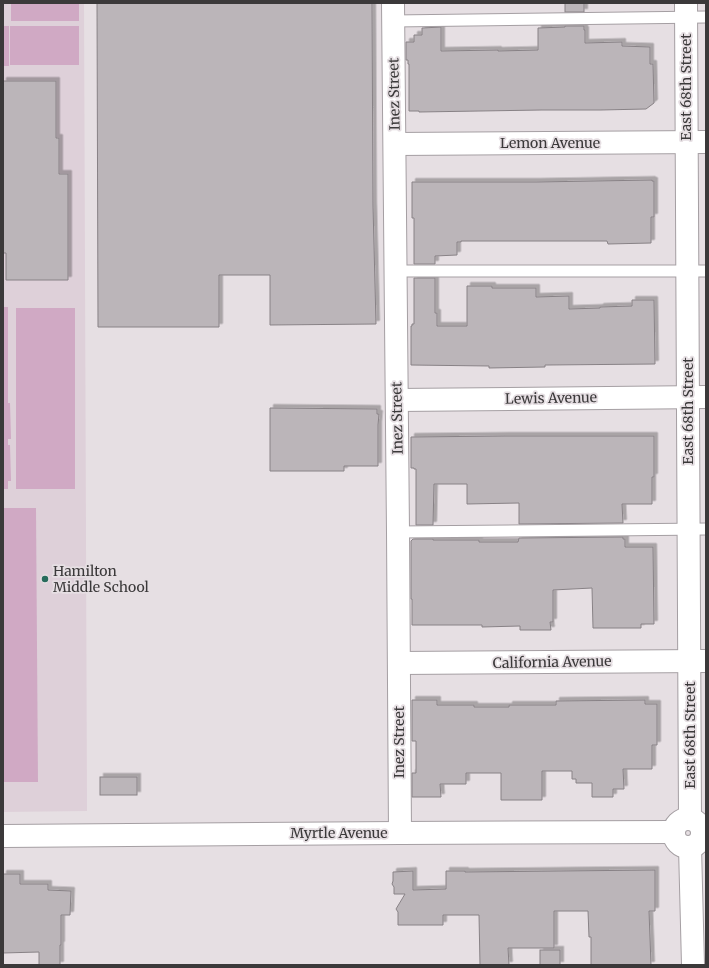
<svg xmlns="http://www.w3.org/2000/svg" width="709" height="968" viewBox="0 0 709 968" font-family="Merriweather,serif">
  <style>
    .built { fill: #ded0d9 }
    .green { fill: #d0a9c4 }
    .building { fill: #bbb5b9; stroke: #888286; filter: url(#shadow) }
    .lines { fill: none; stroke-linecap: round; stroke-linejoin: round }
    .lane-casing { stroke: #a59fa3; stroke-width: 13 }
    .street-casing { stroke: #a59fa3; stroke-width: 24 }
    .secondary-casing { stroke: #a59fa3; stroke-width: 24 }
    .lane { stroke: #fff; stroke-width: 11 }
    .street { stroke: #fff; stroke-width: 22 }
    .secondary { stroke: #fff; stroke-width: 22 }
    .poi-dot { fill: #276b5c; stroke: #e6dfe3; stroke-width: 1.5 }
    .labels { text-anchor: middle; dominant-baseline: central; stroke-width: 3.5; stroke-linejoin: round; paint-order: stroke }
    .street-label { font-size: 14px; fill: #3b393a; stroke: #e6dfe3 }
    .poi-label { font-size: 14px; fill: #3b393a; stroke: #e6dfe3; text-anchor: start }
  </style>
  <defs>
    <filter id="shadow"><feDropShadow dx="3.5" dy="-3.5" stdDeviation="0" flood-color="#0004"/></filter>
  </defs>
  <rect width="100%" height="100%" fill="#e6dfe3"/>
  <polygon class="built" points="3,3 84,3 87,811 3,812"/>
  <g class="green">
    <rect x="11" y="3" width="68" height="18"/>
    <rect x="3" y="26" width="6" height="40"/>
    <rect x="10" y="26" width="69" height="39"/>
    <polygon points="3,307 8,307 8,403 10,403 11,439 8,439 8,445 10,445 11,481 8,481 8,489 3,489"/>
    <rect x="16" y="308" width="59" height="181"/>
    <polygon points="3,508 36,508 38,782 3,782"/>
  </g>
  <g class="building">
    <polygon points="97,3 372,3 373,206 376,324 270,325 270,275 219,275 219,327 98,327"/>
    <rect x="565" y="3" width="19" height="9"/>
    <polygon points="565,26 584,26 584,30 585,30 585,43 622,42 622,46 650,47 650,64 653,64 654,103 646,109 601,110 542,110 419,112 419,111 409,111 409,64 408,64 408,60 406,60 406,42 414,42 414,35 422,35 422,28 441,27 441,51 498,50 498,51 538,50 538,28 565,27"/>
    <polygon points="3,81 56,81 56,138 59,138 59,174 68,174 68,280 6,280 6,253 3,253"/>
    <polygon points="652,180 652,181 654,181 654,217 651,217 651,243 608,244 607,241 461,241 461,242 457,242 457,255 435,256 435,264 414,264 414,218 412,218 412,182 537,182"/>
    <polygon points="414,278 435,278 435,313 437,313 437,326 467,326 467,286 492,286 492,288 536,288 536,297 569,296 569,309 600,308 600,307 632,306 632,300 654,300 655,364 548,365 545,365 545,367 489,368 489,366 411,365 411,326 412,326 412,324 414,324"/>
    <polygon points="270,408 377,409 377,414 379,414 378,425 378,466 344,466 344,471 270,471"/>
    <polygon points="505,436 654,436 654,477 652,477 652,504 622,504 623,523 519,524 519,503 467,504 467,484 434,484 433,525 416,525 416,469 414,469 414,468 411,468 411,437"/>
    <polygon points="623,537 623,539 625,539 625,547 653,547 654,624 641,624 641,628 593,628 592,588 553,590 553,622 550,622 551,630 520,630 520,626 482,627 482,625 412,625 412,599 411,599 411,541 413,539 433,539 433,540 479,540 479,542 518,542 519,538"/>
    <polygon points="412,700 437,700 437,705 474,705 474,707 509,707 509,705 556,705 556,701 645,700 645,704 657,704 657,745 652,745 652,769 623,769 624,789 613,789 613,797 592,797 592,783 576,783 576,779 572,779 572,771 542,771 542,800 501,800 501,773 466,773 466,784 440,784 441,797 412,797 412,773 416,773 416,741 412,741"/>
    <rect x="100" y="777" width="37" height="18"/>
    <polygon points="655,870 655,911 649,911 651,965 591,965 591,937 589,937 588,911 554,911 554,948 508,948 509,965 480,965 479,915 443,915 443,925 398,925 398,912 396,909 405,894 394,894 394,887 392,884 393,881 393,872 413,871 413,890 446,889 446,871 465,871 465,872"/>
    <polygon points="3,874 20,874 20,884 48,884 48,890 71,891 70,915 61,915 61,945 60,945 60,965 39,965 39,952 3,953"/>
    <rect x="540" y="950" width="20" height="15"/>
  </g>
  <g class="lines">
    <g class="lane-casing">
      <g id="lane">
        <polyline points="393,21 706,17"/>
        <polyline points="396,271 706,271"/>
        <polyline points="398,532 706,529"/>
      </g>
    </g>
    <g class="street-casing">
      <g id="street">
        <polyline points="393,3 398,532 400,833"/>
        <polyline points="395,144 706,142"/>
        <polyline points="397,400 706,397"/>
        <polyline points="399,663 706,661"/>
        <polyline points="703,832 706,832"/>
        <polyline points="3,836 400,833 674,832"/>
      </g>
    </g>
    <g class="secondary-casing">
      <g id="secondary">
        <polyline points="686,3 690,819"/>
        <circle cx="688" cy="833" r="14"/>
        <polyline points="690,847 693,965"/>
      </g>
    </g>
    <use href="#lane" class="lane"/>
    <use href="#street" class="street"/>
    <use href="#secondary" class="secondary"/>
  </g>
  <circle class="poi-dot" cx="45" cy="579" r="4"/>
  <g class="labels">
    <g class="street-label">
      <text transform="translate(686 87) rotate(-90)">East 68th Street</text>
      <text transform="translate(394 94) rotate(-91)">Inez Street</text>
      <text x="550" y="143">Lemon Avenue</text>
      <text transform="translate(551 398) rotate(-1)">Lewis Avenue</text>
      <text transform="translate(688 411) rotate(-90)">East 68th Street</text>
      <text transform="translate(397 418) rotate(-91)">Inez Street</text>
      <text transform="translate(552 662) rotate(-1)">California Avenue</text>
      <text transform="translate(690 735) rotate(-90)">East 68th Street</text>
      <text transform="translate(399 742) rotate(-90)">Inez Street</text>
      <text x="339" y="833">Myrtle Avenue</text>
    </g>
    <g class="poi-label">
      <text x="53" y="571">Hamilton<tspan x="53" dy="16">Middle School</tspan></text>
    </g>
  </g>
  <rect width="709" height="968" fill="none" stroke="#3b393a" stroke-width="8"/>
</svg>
